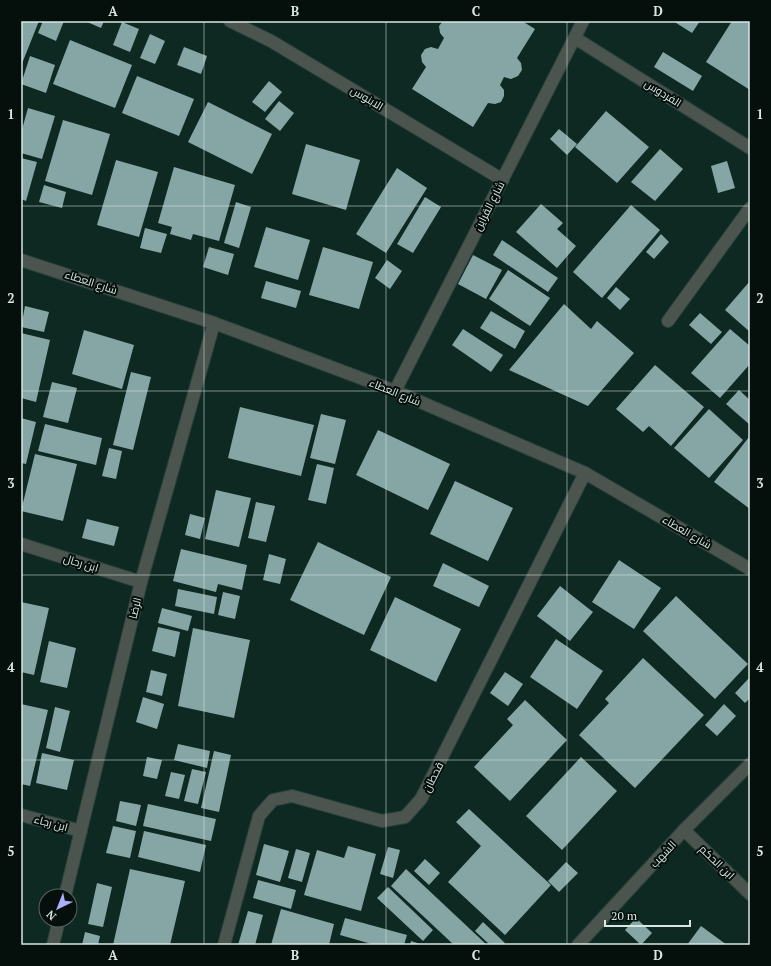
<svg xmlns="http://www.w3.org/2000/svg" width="771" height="966" viewBox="0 0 771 966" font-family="'PT Serif',Cairo,serif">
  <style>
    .building { fill: #86a6a6 }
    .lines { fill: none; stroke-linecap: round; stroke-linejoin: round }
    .minor-casing { stroke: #2a433d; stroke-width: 14 }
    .minor { stroke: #4b544e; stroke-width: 12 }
    .grid { fill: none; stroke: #d7e7e2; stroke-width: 1; stroke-opacity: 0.55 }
    .labels { text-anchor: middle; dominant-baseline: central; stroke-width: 4; stroke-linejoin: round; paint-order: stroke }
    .street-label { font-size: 11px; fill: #d7e7e2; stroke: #050f0c }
    .neatline { fill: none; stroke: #d7e7e2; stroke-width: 1.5 }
    .grid-label { font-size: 13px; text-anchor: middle; font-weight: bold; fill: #d7e7e2 }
  </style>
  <rect width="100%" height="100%" fill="#0e2822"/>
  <g class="building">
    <polygon points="21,21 39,21 21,66"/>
    <polygon points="43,21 64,21 56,41 38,33"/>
    <polygon points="85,21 104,21 101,28"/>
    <polygon points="443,21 522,21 535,29 517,58 521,63 522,70 518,76 511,79 504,77 500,85 504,90 504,96 501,102 495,104 488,103 473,127 412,89 426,67 422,62 421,55 425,49 431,47 438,49 444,38 440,33 439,26"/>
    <polygon points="673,21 700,21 692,33"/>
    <polygon points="732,21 750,21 750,90 706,62"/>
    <polygon points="122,22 139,29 130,52 113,45"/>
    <polygon points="150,34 165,41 155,64 140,58"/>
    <polygon points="70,40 132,65 115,108 53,84"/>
    <polygon points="184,47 207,56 201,74 177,65"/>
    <polygon points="663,52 702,76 693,91 654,67"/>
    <polygon points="30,56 55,65 46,93 21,84"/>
    <polygon points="137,76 194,99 179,136 122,113"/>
    <polygon points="269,81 282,92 265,112 252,102"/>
    <polygon points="279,101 294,113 280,131 265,119"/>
    <polygon points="208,102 272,134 252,174 188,142"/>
    <polygon points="28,108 55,116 42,159 21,153 21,133"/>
    <polygon points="606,111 649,147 617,183 575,147"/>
    <polygon points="63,120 110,134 92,195 45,181"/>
    <polygon points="559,129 577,144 567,155 550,139"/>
    <polygon points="306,144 360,160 346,210 292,194"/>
    <polygon points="660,149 683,169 655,201 631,182"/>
    <polygon points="21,158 37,162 26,201 21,199"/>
    <polygon points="116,160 158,172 139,237 97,225"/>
    <polygon points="727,161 735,188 718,193 711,166"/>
    <polygon points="174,167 235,185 219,241 193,234 191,240 170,234 172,227 158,223"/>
    <polygon points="397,168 427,188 386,253 356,234"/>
    <polygon points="44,185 66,192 62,208 39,202"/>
    <polygon points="425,197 441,207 413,253 397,244"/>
    <polygon points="236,202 251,207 239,248 224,243"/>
    <polygon points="541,204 563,223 557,229 576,246 557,268 516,232"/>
    <polygon points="631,205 660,230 602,298 573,272"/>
    <polygon points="266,227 310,240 298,280 254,267"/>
    <polygon points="145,228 167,234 161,253 140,248"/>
    <polygon points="661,234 669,242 654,259 646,252"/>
    <polygon points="502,240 558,278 548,292 493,255"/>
    <polygon points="209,247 234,254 228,275 203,267"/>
    <polygon points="323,247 373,262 359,309 309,295"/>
    <polygon points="473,255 502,270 486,299 458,284"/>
    <polygon points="387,260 402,271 390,289 375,278"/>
    <polygon points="508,270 550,298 530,326 489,299"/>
    <polygon points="266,281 301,291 296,308 261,298"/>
    <polygon points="750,281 750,332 725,310"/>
    <polygon points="616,287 630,299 620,310 607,298"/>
    <polygon points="564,304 591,329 597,321 634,353 588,406 509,370"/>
    <polygon points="25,306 49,312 44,332 21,327"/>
    <polygon points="491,311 525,331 515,349 480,328"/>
    <polygon points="700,313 722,332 711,344 689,325"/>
    <polygon points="463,329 503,355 491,372 452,345"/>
    <polygon points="730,329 750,346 750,364 720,398 691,373"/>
    <polygon points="84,330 134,345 122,389 72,374"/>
    <polygon points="21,333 50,340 36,402 21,398"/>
    <polygon points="655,365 704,407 671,446 649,426 643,432 616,409"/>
    <polygon points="131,372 151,377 133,450 113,445"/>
    <polygon points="52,382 77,388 68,423 43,417"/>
    <polygon points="739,390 750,400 750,425 726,404"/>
    <polygon points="240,407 314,425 301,476 228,458"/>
    <polygon points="709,409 743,440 709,478 674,448"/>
    <polygon points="321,414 346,420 335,464 310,458"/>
    <polygon points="21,418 36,422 26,464 21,463"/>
    <polygon points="45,424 102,438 96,465 38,451"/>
    <polygon points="378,430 450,464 428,510 356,475"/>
    <polygon points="749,437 750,438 750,509 714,482"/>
    <polygon points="109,448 122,451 116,479 102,476"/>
    <polygon points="35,454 77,464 63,521 21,511"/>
    <polygon points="317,464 334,468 326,504 308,500"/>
    <polygon points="455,481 513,508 488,561 430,534"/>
    <polygon points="216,490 251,498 239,547 205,539"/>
    <polygon points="256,502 275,506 266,542 248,538"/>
    <polygon points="190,514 205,518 200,539 185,535"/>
    <polygon points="87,519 119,527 114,546 82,538"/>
    <polygon points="318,542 391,577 364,635 290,600"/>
    <polygon points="181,549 247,565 242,590 218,584 216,592 173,581"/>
    <polygon points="269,554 286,559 280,584 263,580"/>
    <polygon points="619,560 661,588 634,629 592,602"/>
    <polygon points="443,563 489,586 479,607 433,586"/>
    <polygon points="560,586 593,612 570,641 537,616"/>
    <polygon points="178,589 217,597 214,614 175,606"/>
    <polygon points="223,592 240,596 235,619 218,615"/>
    <polygon points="676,596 748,664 715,699 643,631"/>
    <polygon points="395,597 461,629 436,682 370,650"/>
    <polygon points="21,602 49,608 34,675 21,672"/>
    <polygon points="162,608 192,616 188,631 158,623"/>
    <polygon points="158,627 180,632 175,657 152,651"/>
    <polygon points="193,628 250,640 234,718 178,706"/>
    <polygon points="556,639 603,671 577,709 530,677"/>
    <polygon points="49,641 76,648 67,688 40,682"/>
    <polygon points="643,658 704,715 635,788 579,735 609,703 605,699"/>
    <polygon points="151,670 167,674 162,696 146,692"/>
    <polygon points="505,672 523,684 508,706 490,693"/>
    <polygon points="750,677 750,698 745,703 735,693"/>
    <polygon points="143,697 164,704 157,729 136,722"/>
    <polygon points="525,700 567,740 510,801 474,767 513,725 507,719"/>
    <polygon points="21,704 48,710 30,786 21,784"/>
    <polygon points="724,704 736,716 717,736 705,725"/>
    <polygon points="55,707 70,711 60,752 46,748"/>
    <polygon points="178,744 210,751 207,768 174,760"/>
    <polygon points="214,751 231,755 219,812 201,808"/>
    <polygon points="42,753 74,760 67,790 36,783"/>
    <polygon points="147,757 162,760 157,779 143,776"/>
    <polygon points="581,757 617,791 562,850 526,816"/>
    <polygon points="192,769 206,772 198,804 184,801"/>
    <polygon points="171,772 185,775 179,799 165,796"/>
    <polygon points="120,801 141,805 136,826 116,821"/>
    <polygon points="148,804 216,819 211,841 143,826"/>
    <polygon points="469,809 551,885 505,935 448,882 481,846 456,822"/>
    <polygon points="113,826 136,831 130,858 106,853"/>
    <polygon points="144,831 206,845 200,872 138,857"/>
    <polygon points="264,844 289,851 280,882 256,875"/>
    <polygon points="348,846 376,854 361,911 304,895 317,850 344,858"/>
    <polygon points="388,847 400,850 393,878 380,874"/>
    <polygon points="296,849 310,853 302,882 288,878"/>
    <polygon points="425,859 440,873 429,885 414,871"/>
    <polygon points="566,862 578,873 559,892 548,881"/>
    <polygon points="130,869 185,881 170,945 113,945"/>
    <polygon points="406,869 487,945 454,945 391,886"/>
    <polygon points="258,880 296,890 291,909 253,898"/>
    <polygon points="97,883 112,887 103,927 88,924"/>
    <polygon points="388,887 433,930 423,941 377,898"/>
    <polygon points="281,909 334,924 329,945 271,945"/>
    <polygon points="248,911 263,915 255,945 238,945"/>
    <polygon points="345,918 407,935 404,945 375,945 340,935"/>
    <polygon points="636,918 652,933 641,945 625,930"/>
    <polygon points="483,922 505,943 503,945 490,945 475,931"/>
    <polygon points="701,926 727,945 687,945"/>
    <polygon points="85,932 100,936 98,945 82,945"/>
    <polygon points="411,941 423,945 410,945"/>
  </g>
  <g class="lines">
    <g class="minor-casing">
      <g id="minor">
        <polyline points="230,21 271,41 503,180"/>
        <polyline points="575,38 750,148"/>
        <polyline points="21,260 214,323 395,391 585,473 750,569"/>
        <polyline points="668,321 750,208"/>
        <polyline points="395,391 583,21"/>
        <polyline points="21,544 141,582"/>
        <polyline points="21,815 81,831"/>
        <polyline points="684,830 750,894"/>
        <polyline points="65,896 141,582 214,323"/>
        <polyline points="53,945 59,920"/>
        <polyline points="224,945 259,816 273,800 292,796 382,821 405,817 421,799 585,473"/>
        <polyline points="578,945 684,830 750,764"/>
      </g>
    </g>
    <use href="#minor" class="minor"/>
  </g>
  <path class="grid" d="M204 21V945M386 21V945M567 21V945M21 206H750M21 391H750M21 575H750M21 760H750"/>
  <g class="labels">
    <g class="street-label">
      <text transform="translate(663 93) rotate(32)">الفردوس</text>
      <text transform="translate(367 98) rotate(31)">الابنوس</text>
      <text transform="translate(489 206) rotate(-63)">شارع القراين</text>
      <text transform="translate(91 282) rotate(18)">شارع العطاء</text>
      <text transform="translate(395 392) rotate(22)">شارع العطاء</text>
      <text transform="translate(687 532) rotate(30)">شارع العطاء</text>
      <text transform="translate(81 563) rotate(17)">ابن رحال</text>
      <text transform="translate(135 608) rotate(-76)">الرضا</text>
      <text transform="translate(433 777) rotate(-63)">قحطان</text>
      <text transform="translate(51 823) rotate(15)">ابن رجاء</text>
      <text transform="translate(663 854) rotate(-47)">الشهب</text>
      <text transform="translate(717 862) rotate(44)">ابن الحكم</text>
    </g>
  </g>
  <rect width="771" height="966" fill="none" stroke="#050f0c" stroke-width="44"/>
  <g transform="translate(58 908) rotate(223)"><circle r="19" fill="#050f0c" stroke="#596562"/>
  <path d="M0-3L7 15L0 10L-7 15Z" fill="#aab0fb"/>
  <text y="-6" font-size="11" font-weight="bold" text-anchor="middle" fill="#d7e7e2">N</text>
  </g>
  <path d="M605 920v6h85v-6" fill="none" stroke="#d7e7e2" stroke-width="2"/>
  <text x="611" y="920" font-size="12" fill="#d7e7e2" stroke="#050f0c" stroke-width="3" paint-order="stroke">20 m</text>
  <rect x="22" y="22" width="727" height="922" class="neatline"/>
  <g class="grid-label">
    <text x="113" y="16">A</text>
    <text x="295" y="16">B</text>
    <text x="476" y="16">C</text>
    <text x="658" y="16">D</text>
    <text x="11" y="119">1</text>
    <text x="760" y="119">1</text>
    <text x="11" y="303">2</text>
    <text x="760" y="303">2</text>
    <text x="11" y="488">3</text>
    <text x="760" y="488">3</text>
    <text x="11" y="672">4</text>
    <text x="760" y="672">4</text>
    <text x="11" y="856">5</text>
    <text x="760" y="856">5</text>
    <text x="113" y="960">A</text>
    <text x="295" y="960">B</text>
    <text x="476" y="960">C</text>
    <text x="658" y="960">D</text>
  </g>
</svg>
